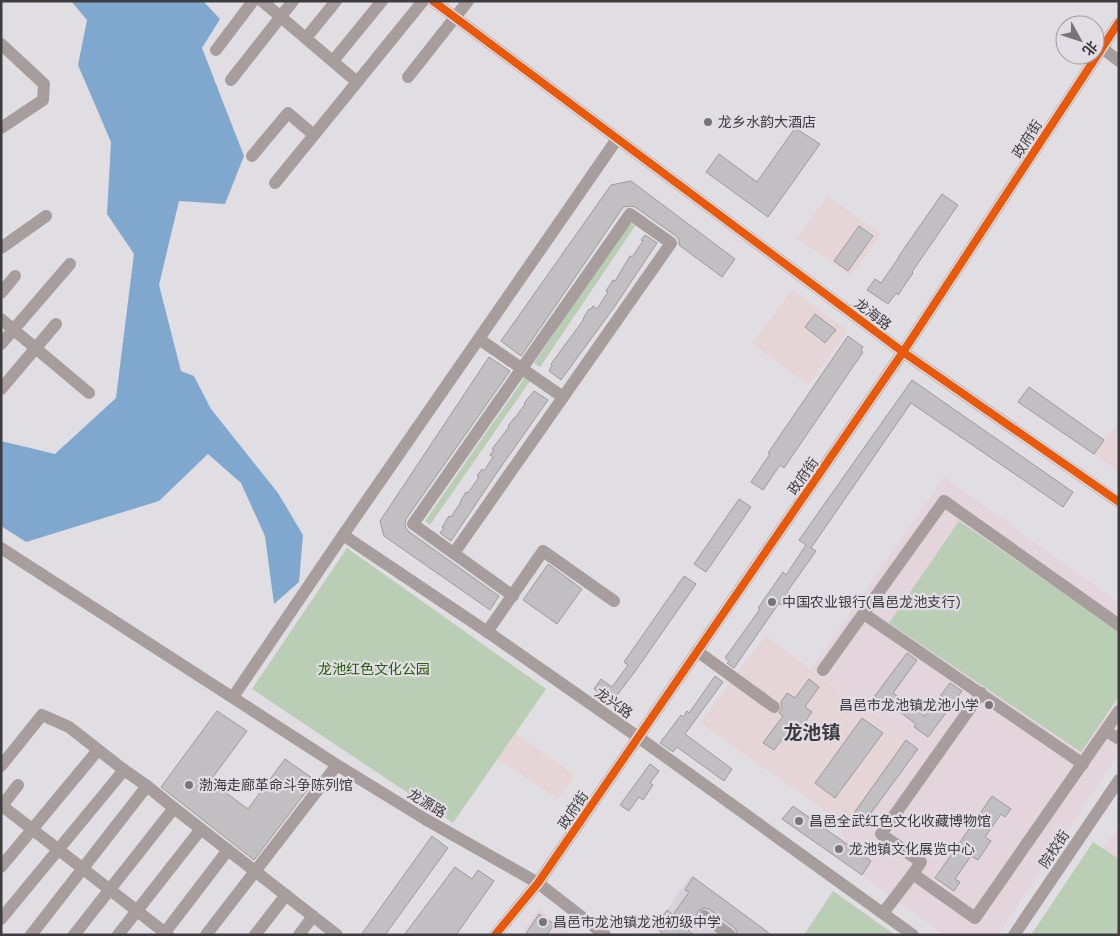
<svg xmlns="http://www.w3.org/2000/svg" width="1120" height="936" viewBox="0 0 1120 936" font-family="'DM Sans','Noto Sans SC',sans-serif">
  <style>
    .commercial { fill: #e5d5d7 }
    .built { fill: #d7d1db }
    .education { fill: #e4d5dd }
    .green { fill: #b9ceb4 }
    .water { fill: #80a7ce }
    .building { fill: #c1bfc1; stroke: #9c9a9d }
    .lines { fill: none; stroke-linecap: round; stroke-linejoin: round }
    .minor { stroke: #a79d9d; stroke-width: 12 }
    .cycleway-casing { stroke: #e2dde4; stroke-width: 11 }
    .cycleway { stroke: #e8590c; stroke-width: 8 }
    .poi-dot { fill: #767578; stroke: #e2dde4; stroke-width: 2 }
    .labels { text-anchor: middle; dominant-baseline: central; stroke-width: 4.5; stroke-linejoin: round; paint-order: stroke }
    .poi-label { font-size: 14px; fill: #3d3c3f; stroke: #e2dde4; text-anchor: start }
    .street-label { font-size: 14px; fill: #3d3c3f; stroke: #e2dde4 }
    .park-label { font-size: 14px; fill: #226005; stroke: #e2dde4 }
    .district-label { font-size: 19px; font-weight: bold; fill: #3d3c3f; stroke: #e2dde4 }
  </style>
  <rect width="100%" height="100%" fill="#e1dee3"/>
  <g class="commercial">
    <polygon points="828,196 881,234 851,276 797,238"/>
    <polygon points="792,290 848,331 808,385 752,344"/>
    <polygon points="1119,421 1119,473 1094,454"/>
    <polygon points="765,636 906,740 846,825 700,723"/>
    <polygon points="515,733 575,775 558,799 497,759"/>
  </g>
  <polygon class="built" points="690,876 761,927 771,935 664,935 655,927"/>
  <g class="education">
    <polygon points="944,477 1119,603 1119,753 998,935 944,935 862,875 871,861 837,837 906,740 811,669"/>
    <polygon points="1119,826 1119,859 1103,849"/>
    <polygon points="539,909 574,935 520,935"/>
  </g>
  <g class="green">
    <polygon points="629,222 635,226 540,367 534,363"/>
    <polygon points="525,377 530,381 430,525 425,521"/>
    <polygon points="959,521 1119,631 1119,696 1081,752 889,623"/>
    <polygon points="347,548 546,689 453,823 252,689"/>
    <polygon points="1093,842 1119,859 1119,935 1031,935"/>
    <polygon points="833,891 895,935 804,935"/>
  </g>
  <polygon class="water" points="71,1 203,1 220,19 202,48 244,156 225,204 179,201 159,285 181,371 194,376 211,409 278,493 303,535 299,582 274,604 265,536 241,483 208,454 159,501 26,542 1,526 1,441 55,454 116,398 134,254 107,214 111,142 78,65 87,20"/>
  <g class="building">
    <polygon points="795,128 820,144 768,217 706,172 719,154 757,182"/>
    <polygon points="631,181 735,259 722,277 679,245 679,240 676,236 635,207 630,206 626,207 624,206 521,356 501,341 611,185"/>
    <polygon points="942,194 958,205 912,272 913,273 898,295 896,293 888,304 867,290 875,279 881,283 897,260 901,253"/>
    <polygon points="859,226 873,236 848,271 834,261"/>
    <polygon points="645,235 657,243 615,306 561,380 549,371 552,365 551,364 584,319 583,319 589,309 590,310 593,306 597,309 608,292 606,291 613,280 615,281 630,256 632,257 643,241 641,240"/>
    <polygon points="815,314 836,330 825,343 805,327"/>
    <polygon points="848,336 863,347 861,350 863,352 784,468 780,465 763,490 751,482 770,454 768,453"/>
    <polygon points="489,357 510,371 406,519 405,524 406,528 408,531 499,596 490,610 384,536 380,521"/>
    <polygon points="912,380 1073,492 1063,507 911,403 811,548 816,551 787,592 790,594 782,606 779,603 734,668 727,663 729,661 725,658 760,609 758,608 783,572 786,575 806,545 799,540"/>
    <polygon points="1029,387 1104,440 1094,454 1018,402"/>
    <polygon points="534,391 548,400 496,474 451,541 440,533 444,528 442,527 449,516 451,517 461,502 460,502 466,492 468,493 479,477 477,476 482,469 484,471 493,457 490,455 494,450 492,449 509,427 508,426 514,418 515,418 525,404 524,403"/>
    <polygon points="739,499 751,507 706,572 694,564"/>
    <polygon points="548,564 582,589 557,624 523,600"/>
    <polygon points="684,576 696,584 636,670 612,702 594,689 601,679 612,687 628,665 624,662"/>
    <polygon points="907,653 917,660 893,693 925,716 950,683 962,691 928,737 914,727 916,724 892,706 890,709 874,697"/>
    <polygon points="715,676 723,682 685,734 732,769 724,781 677,747 673,752 660,743 681,715 683,717 687,711 689,713"/>
    <polygon points="809,679 819,687 805,707 812,712 796,735 789,730 774,750 763,743 783,716 779,713 782,708 781,702 787,693 795,698"/>
    <polygon points="217,711 247,731 210,781 248,809 285,759 315,780 254,860 161,787"/>
    <polygon points="862,718 883,733 835,798 815,783"/>
    <polygon points="906,740 918,749 860,828 849,820"/>
    <polygon points="650,764 659,771 650,783 653,785 643,800 639,797 629,811 620,805"/>
    <polygon points="992,796 1011,809 1005,817 1001,814 985,837 991,841 978,860 971,856 955,879 960,882 954,891 935,878"/>
    <polygon points="793,806 871,861 862,875 782,819"/>
    <polygon points="432,836 448,848 385,935 361,935"/>
    <polygon points="455,867 472,879 478,870 494,881 456,935 404,935"/>
    <polygon points="693,877 761,927 771,935 738,935 735,928 709,909 704,908 698,911 696,918 688,930 694,935 664,935 655,927 667,910 673,915 689,892 685,890"/>
    <polygon points="539,914 554,924 547,935 525,935"/>
  </g>
  <g class="lines">
    <g class="minor">
      <polyline points="262,1 357,82"/>
      <polyline points="433,1 903,352 1119,502"/>
      <polyline points="306,38 336,1"/>
      <polyline points="1,44 44,84 43,100 1,128"/>
      <polyline points="1102,48 1119,61"/>
      <polyline points="216,50 253,1"/>
      <polyline points="333,61 382,1"/>
      <polyline points="408,77 468,1"/>
      <polyline points="231,80 293,1"/>
      <polyline points="252,156 288,113 314,135"/>
      <polyline points="275,183 423,1"/>
      <polyline points="1,248 46,216"/>
      <polyline points="1,293 15,276"/>
      <polyline points="1,319 89,393"/>
      <polyline points="479,339 563,397"/>
      <polyline points="1,344 70,264"/>
      <polyline points="1,389 56,324"/>
      <polyline points="343,535 492,635 638,737 913,935"/>
      <polyline points="1,548 337,765 425,819 538,883 605,935"/>
      <polyline points="454,553 671,243 630,214 413,524 513,596"/>
      <polyline points="864,614 1083,764"/>
      <polyline points="487,632 543,551 614,601"/>
      <polyline points="697,651 774,707"/>
      <polyline points="823,670 944,501 1119,625"/>
      <polyline points="233,697 343,535 617,139"/>
      <polyline points="1106,731 1119,739"/>
      <polyline points="1,766 42,715 69,727 124,770 147,786 174,808 337,935"/>
      <polyline points="1,805 168,935"/>
      <polyline points="1,807 18,785"/>
      <polyline points="1,867 98,750"/>
      <polyline points="913,874 921,862 881,834 981,693"/>
      <polyline points="883,913 913,874 975,918 1119,711"/>
      <polyline points="704,916 730,935"/>
      <polyline points="1,919 124,770"/>
      <polyline points="31,935 147,786"/>
      <polyline points="74,935 174,808"/>
      <polyline points="118,935 201,829"/>
      <polyline points="163,935 228,850"/>
      <polyline points="206,935 337,765"/>
      <polyline points="255,935 286,895"/>
      <polyline points="299,935 313,916"/>
      <polyline points="495,935 538,883 903,352 1119,22"/>
      <polyline points="1014,935 1119,780"/>
    </g>
    <g class="cycleway-casing">
      <g id="cycleway">
        <polyline points="433,1 903,352 1119,502"/>
        <polyline points="495,935 538,883 903,352 1119,22"/>
      </g>
    </g>
    <use href="#cycleway" class="cycleway"/>
  </g>
  <g class="poi-dot">
    <circle cx="708" cy="122" r="5"/>
    <circle cx="772" cy="602" r="5"/>
    <circle cx="989" cy="705" r="5"/>
    <circle cx="189" cy="785" r="5"/>
    <circle cx="799" cy="821" r="5"/>
    <circle cx="839" cy="849" r="5"/>
    <circle cx="543" cy="922" r="5"/>
  </g>
  <g class="labels">
    <g class="poi-label">
      <text x="718" y="122">龙乡水韵大酒店</text>
      <text x="782" y="602">中国农业银行(昌邑龙池支行)</text>
      <text x="979" y="705" text-anchor="end">昌邑市龙池镇龙池小学</text>
      <text x="199" y="785">渤海走廊革命斗争陈列馆</text>
      <text x="809" y="821">昌邑全武红色文化收藏博物馆</text>
      <text x="849" y="849">龙池镇文化展览中心</text>
      <text x="553" y="922">昌邑市龙池镇龙池初级中学</text>
    </g>
    <g class="street-label">
      <text transform="translate(1027 139) rotate(-57)">政府街</text>
      <text transform="translate(873 314) rotate(37)">龙海路</text>
      <text transform="translate(803 476) rotate(-55)">政府街</text>
      <text transform="translate(614 703) rotate(35)">龙兴路</text>
      <text transform="translate(427 803) rotate(31)">龙源路</text>
      <text transform="translate(573 810) rotate(-56)">政府街</text>
      <text transform="translate(1054 849) rotate(-56)">院校街</text>
    </g>
    <g class="park-label">
      <text x="374" y="669">龙池红色文化公园</text>
    </g>
    <g class="district-label">
      <text x="812" y="732">龙池镇</text>
    </g>
  </g>
  <rect width="1120" height="936" fill="none" stroke="#3d3c3f" stroke-width="5"/>
  <g transform="translate(1080 40) rotate(130)"><circle r="24" fill="#e2dde4" stroke="#a09da2"/>
  <path d="M0-4L9 19L0 12L-9 19Z" fill="#767578"/>
  <text y="-8" font-size="14" font-weight="bold" text-anchor="middle" fill="#3d3c3f">北</text>
  </g>
</svg>
